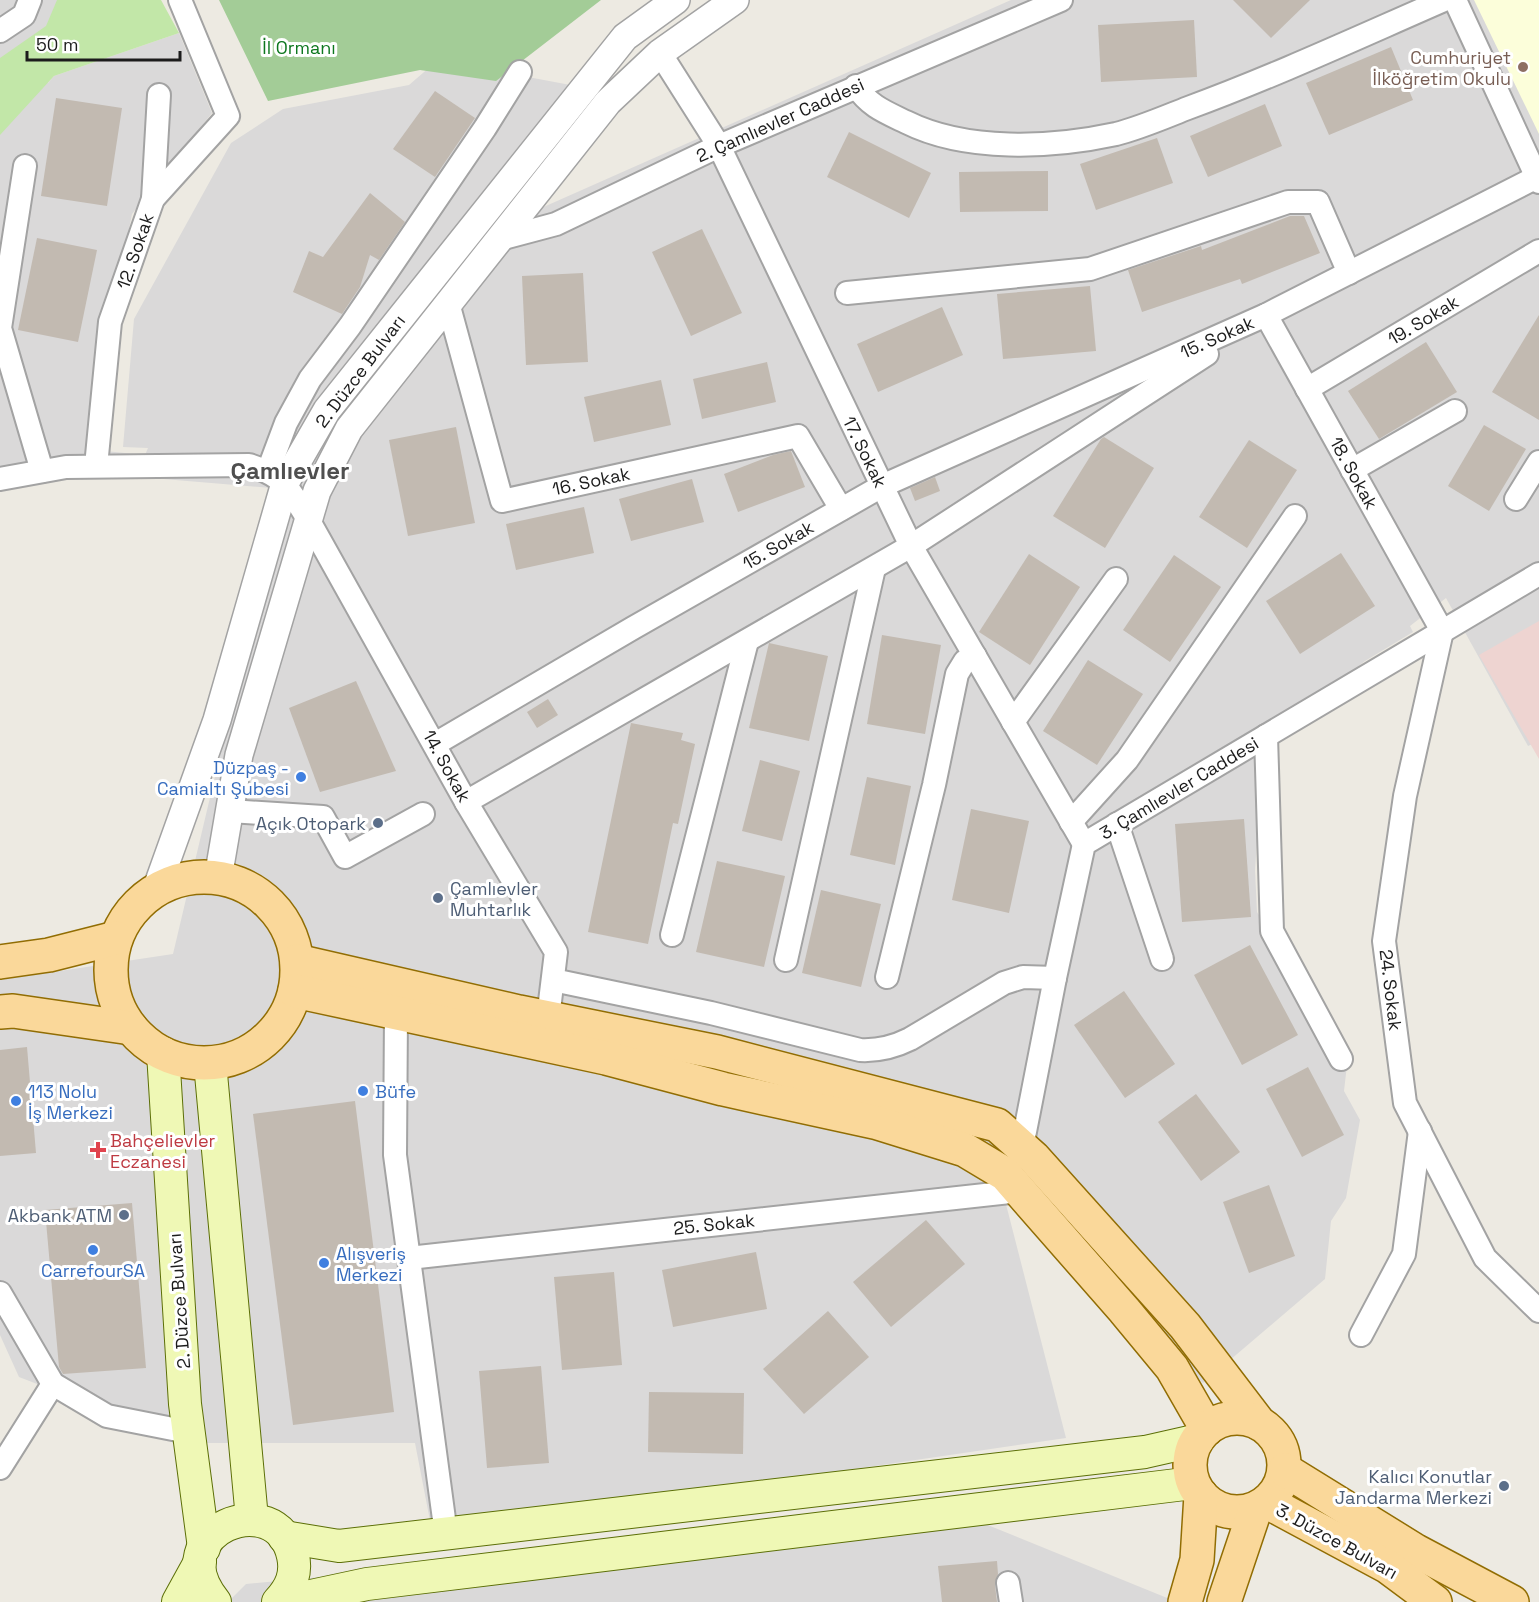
<svg xmlns="http://www.w3.org/2000/svg" width="1539" height="1602" viewBox="0 0 1539 1602" font-family="'Space Grotesk',sans-serif">
  <style>
    .residential { fill: #dad9d9 }
    .commercial { fill: #eed4d1 }
    .education { fill: #fcfeda }
    .grass { fill: #c2e7a8 }
    .forest { fill: #a3cc97 }
    .building { fill: #c2bab1 }
    .lines { fill: none; stroke-linecap: round; stroke-linejoin: round }
    .minor-casing { stroke: #a3a3a3; stroke-width: 26 }
    .tertiary-casing { stroke: #a3a3a3; stroke-width: 30 }
    .secondary-casing { stroke: #5c6f07; stroke-width: 34 }
    .primary-casing { stroke: #916d03; stroke-width: 36 }
    .minor { stroke: #fff; stroke-width: 22 }
    .tertiary { stroke: #fff; stroke-width: 27 }
    .secondary { stroke: #eff8b5; stroke-width: 32 }
    .primary { stroke: #fad89a; stroke-width: 33 }
    .education-dot { fill: #8d6e63; stroke: #fff; stroke-width: 2 }
    .shop-dot { fill: #3f7fe0; stroke: #fff; stroke-width: 2 }
    .service-dot { fill: #5c6f8a; stroke: #fff; stroke-width: 2 }
    .health-dot { fill: #e0444e; stroke: #fff; stroke-width: 2 }
    .labels { text-anchor: middle; dominant-baseline: central; stroke-width: 6; stroke-linejoin: round; paint-order: stroke }
    .park-label { font-size: 18px; fill: #0d771e; stroke: #fff }
    .education-label { font-size: 18px; fill: #785e54; stroke: #fff; text-anchor: end }
    .street-label { font-size: 18px; fill: #1c1c1c; stroke: #fff }
    .shop-label { font-size: 18px; fill: #366cbe; stroke: #fff; text-anchor: start }
    .service-label { font-size: 18px; fill: #4e5e75; stroke: #fff; text-anchor: end }
    .health-label { font-size: 18px; fill: #be3a42; stroke: #fff; text-anchor: start }
    .district-label { font-size: 24px; font-weight: bold; fill: #4f4f4f; stroke: #fff }
  </style>
  <rect width="100%" height="100%" fill="#edeae2"/>
  <g class="residential">
    <polygon points="0,0 59,0 48,83 54,76 179,33 212,113 132,214 85,449 145,455 148,448 123,447 134,319 231,143 283,109 409,85 438,60 581,87 505,224 1011,0 1539,0 1539,741 1528,746 1446,598 1410,626 1413,632 1365,661 1264,741 1255,870 1257,912 1347,1065 1344,1091 1360,1120 1346,1198 1331,1221 1325,1279 1203,1383 1000,1181 1066,1438 432,1531 415,1443 190,1443 19,1377 0,1335 0,980 173,954 283,489 8,466 0,468"/>
    <polygon points="968,1517 1177,1602 228,1602 246,1584"/>
  </g>
  <polygon class="commercial" points="1539,621 1539,759 1479,655"/>
  <polygon class="education" points="1474,0 1539,0 1539,134"/>
  <polygon class="grass" points="57,0 161,0 179,33 54,76 0,135 0,58 46,26"/>
  <polygon class="forest" points="219,0 601,0 496,81 420,70 268,101"/>
  <g class="building">
    <polygon points="1233,0 1310,0 1271,38"/>
    <polygon points="1194,20 1197,77 1101,82 1098,25"/>
    <polygon points="1391,47 1413,100 1329,135 1306,83"/>
    <polygon points="435,91 475,118 435,177 393,149"/>
    <polygon points="56,98 122,108 107,206 41,196"/>
    <polygon points="1265,104 1282,146 1208,177 1190,136"/>
    <polygon points="849,132 931,173 909,218 827,177"/>
    <polygon points="1157,138 1173,183 1096,210 1080,164"/>
    <polygon points="1048,171 1048,211 960,212 959,172"/>
    <polygon points="370,193 405,222 379,260 370,255 360,287 342,314 293,292 309,251 323,257"/>
    <polygon points="1290,216 1304,216 1320,253 1242,284 1240,279 1142,312 1128,270 1201,246 1202,250"/>
    <polygon points="702,229 742,313 691,336 652,252"/>
    <polygon points="37,238 97,250 78,342 18,330"/>
    <polygon points="583,273 588,362 526,365 522,276"/>
    <polygon points="1090,286 1096,351 1003,359 997,294"/>
    <polygon points="942,307 963,355 878,392 857,344"/>
    <polygon points="1539,315 1539,420 1492,392"/>
    <polygon points="1426,342 1457,392 1379,439 1348,391"/>
    <polygon points="767,362 776,402 702,419 693,379"/>
    <polygon points="661,380 671,425 594,442 584,397"/>
    <polygon points="1484,425 1526,449 1489,511 1448,486"/>
    <polygon points="456,427 475,523 408,536 389,440"/>
    <polygon points="1104,437 1154,468 1105,548 1053,516 1101,439"/>
    <polygon points="1249,440 1297,470 1247,548 1199,517"/>
    <polygon points="791,451 805,487 738,512 724,474 773,455"/>
    <polygon points="935,477 940,491 915,501 910,488"/>
    <polygon points="692,479 704,522 631,541 619,499"/>
    <polygon points="584,507 594,553 516,570 506,524"/>
    <polygon points="1341,553 1375,606 1300,654 1266,601"/>
    <polygon points="1029,554 1080,587 1030,665 979,632"/>
    <polygon points="1174,555 1221,587 1170,662 1123,630"/>
    <polygon points="882,635 941,645 925,734 867,724"/>
    <polygon points="769,643 828,656 809,741 749,728"/>
    <polygon points="1088,660 1143,694 1097,765 1043,731"/>
    <polygon points="356,681 396,771 320,792 289,708"/>
    <polygon points="548,699 558,715 537,728 527,712"/>
    <polygon points="631,723 683,733 681,740 695,744 678,824 673,823 648,944 588,932"/>
    <polygon points="760,760 800,771 782,841 742,831"/>
    <polygon points="867,777 911,786 895,865 850,855"/>
    <polygon points="971,809 1029,821 1009,913 952,900"/>
    <polygon points="1244,819 1251,917 1182,922 1175,824"/>
    <polygon points="717,861 785,876 764,967 696,952"/>
    <polygon points="821,890 881,904 861,987 802,973"/>
    <polygon points="1250,945 1298,1035 1242,1065 1194,975"/>
    <polygon points="1124,991 1175,1064 1125,1098 1074,1025"/>
    <polygon points="27,1047 36,1153 0,1156 0,1050"/>
    <polygon points="1308,1067 1344,1135 1302,1157 1266,1089"/>
    <polygon points="1196,1094 1240,1152 1201,1181 1158,1122"/>
    <polygon points="355,1101 394,1412 293,1425 253,1114"/>
    <polygon points="1269,1185 1295,1256 1249,1273 1223,1202"/>
    <polygon points="132,1203 146,1368 63,1374 59,1367 45,1210"/>
    <polygon points="926,1220 965,1264 891,1327 853,1282"/>
    <polygon points="756,1252 767,1309 673,1327 662,1270"/>
    <polygon points="614,1272 622,1365 562,1370 554,1277"/>
    <polygon points="828,1311 869,1357 804,1414 763,1369"/>
    <polygon points="541,1366 549,1463 487,1468 479,1371"/>
    <polygon points="649,1392 744,1393 743,1454 648,1452"/>
    <polygon points="997,1561 998,1574 995,1585 997,1602 942,1602 938,1566"/>
  </g>
  <g class="lines">
    <g class="minor-casing">
      <g id="minor">
        <polyline points="1455,0 1539,182"/>
        <polyline points="0,31 24,15 30,0"/>
        <polyline points="660,53 719,146 911,546 1084,844"/>
        <path d="M856 86C869 106 885 112 906 122 966 152 1051 148 1116 134 1140 128 1165 117 1188 108 1275 76 1359 37 1444 0"/>
        <polyline points="25,166 0,328 42,471"/>
        <polyline points="153,199 159,95"/>
        <polyline points="500,239 556,224 719,146 1061,0"/>
        <polyline points="847,293 1090,269 1288,202 1318,202 1349,273"/>
        <polyline points="448,303 502,501 798,436 841,509"/>
        <polyline points="1266,315 1442,631 1405,796 1384,941 1405,1103 1485,1258 1539,1311"/>
        <polyline points="1307,389 1539,251"/>
        <polyline points="96,466 110,322 153,199 228,116 180,0"/>
        <polyline points="1352,470 1455,411"/>
        <polyline points="268,471 286,423 310,379 350,326 485,128 520,72"/>
        <path d="M0 479 66 467 249 465C285 476 289 489 308 519L466 802 556 952 548 1018"/>
        <polyline points="1516,499 1539,462"/>
        <polyline points="1013,722 1116,579"/>
        <polyline points="1266,736 1272,931 1341,1059"/>
        <polyline points="435,744 633,628 882,486 1266,315 1537,177"/>
        <polyline points="466,802 911,546 1207,354"/>
        <polyline points="230,811 323,817 345,857 423,814"/>
        <polyline points="1071,822 1127,760 1295,516"/>
        <polyline points="1117,824 1162,959"/>
        <polyline points="672,935 747,641"/>
        <polyline points="786,960 874,568"/>
        <polyline points="887,977 934,785 957,674 965,661 975,656"/>
        <path d="M553 980 711 1013 860 1050C879 1051 894 1047 910 1039L1004 983 1023 977 1055 978"/>
        <polyline points="396,1013 395,1155 446,1534"/>
        <polyline points="1022,1147 1055,978 1084,844 1539,574"/>
        <polyline points="409,1258 1020,1191"/>
        <polyline points="0,1293 53,1384 107,1416 188,1432"/>
        <polyline points="1361,1335 1404,1254 1420,1131"/>
        <polyline points="0,1468 53,1384"/>
        <polyline points="1008,1583 1011,1602"/>
      </g>
    </g>
    <g class="tertiary-casing">
      <g id="tertiary">
        <polyline points="218,878 239,755 317,491 349,429 608,102 660,53 735,0"/>
        <polyline points="156,890 217,720 285,483 327,410 625,37 676,0"/>
      </g>
    </g>
    <g class="secondary-casing">
      <g id="secondary">
        <polyline points="163,1053 185,1404 204,1548"/>
        <polyline points="210,1063 252,1519"/>
        <polyline points="284,1537 339,1546 1145,1452 1198,1440"/>
        <polyline points="178,1602 200,1562"/>
        <path d="M215 1602C157 1531 277 1484 293 1556 297 1574 291 1588 278 1602"/>
        <polyline points="283,1602 367,1584 1193,1483"/>
      </g>
    </g>
    <g class="primary-casing">
      <g id="primary">
        <circle cx="204" cy="970" r="93"/>
        <polyline points="297,961 519,1012 717,1052 997,1125 1034,1158 1185,1326 1259,1423"/>
        <polyline points="0,962 49,955 116,938"/>
        <polyline points="295,991 606,1058 723,1089 878,1123 965,1150 1005,1174 1124,1310 1172,1368 1207,1429"/>
        <polyline points="0,1012 13,1011 131,1028"/>
        <circle cx="1237" cy="1465" r="47"/>
        <polyline points="1285,1470 1416,1551 1512,1602"/>
        <polyline points="1267,1502 1388,1567 1435,1602"/>
        <polyline points="1185,1602 1197,1560 1201,1495"/>
        <polyline points="1224,1602 1255,1510"/>
      </g>
    </g>
    <use href="#minor" class="minor"/>
    <use href="#tertiary" class="tertiary"/>
    <use href="#secondary" class="secondary"/>
    <use href="#primary" class="primary"/>
  </g>
  <circle class="education-dot" cx="1523" cy="67" r="6"/>
  <g class="shop-dot">
    <circle cx="301" cy="777" r="6"/>
    <circle cx="363" cy="1091" r="6"/>
    <circle cx="16" cy="1101" r="6"/>
    <circle cx="93" cy="1250" r="6"/>
    <circle cx="324" cy="1263" r="6"/>
  </g>
  <g class="service-dot">
    <circle cx="378" cy="823" r="6"/>
    <circle cx="438" cy="898" r="6"/>
    <circle cx="124" cy="1215" r="6"/>
    <circle cx="1504" cy="1486" r="6"/>
  </g>
  <path class="health-dot" d="M95 1141h6v6h6v6h-6v6h-6v-6h-6v-6h6z"/>
  <g class="labels">
    <g class="park-label">
      <text x="299" y="47">İl Ormanı</text>
    </g>
    <g class="education-label">
      <text x="1511" y="57">Cumhuriyet<tspan x="1511" dy="21">İlköğretim Okulu</tspan></text>
    </g>
    <g class="street-label">
      <text transform="translate(780 120) rotate(-24)">2. Çamlıevler Caddesi</text>
      <text transform="translate(135 251) rotate(-71)">12. Sokak</text>
      <text transform="translate(1423 320) rotate(-31)">19. Sokak</text>
      <text transform="translate(1217 337) rotate(-24)">15. Sokak</text>
      <text transform="translate(360 371) rotate(-53)">2. Düzce Bulvarı</text>
      <text transform="translate(865 452) rotate(64)">17. Sokak</text>
      <text transform="translate(1354 473) rotate(61)">18. Sokak</text>
      <text transform="translate(591 481) rotate(-12)">16. Sokak</text>
      <text transform="translate(778 545) rotate(-30)">15. Sokak</text>
      <text transform="translate(447 766) rotate(61)">14. Sokak</text>
      <text transform="translate(1179 788) rotate(-31)">3. Çamlıevler Caddesi</text>
      <text transform="translate(1391 990) rotate(83)">24. Sokak</text>
      <text transform="translate(714 1224) rotate(-6)">25. Sokak</text>
      <text transform="translate(179 1301) rotate(-94)">2. Düzce Bulvarı</text>
      <text transform="translate(1337 1541) rotate(29)">3. Düzce Bulvarı</text>
    </g>
    <g class="shop-label">
      <text x="289" y="767" text-anchor="end">Düzpaş -<tspan x="289" dy="21">Camialtı Şubesi</tspan></text>
      <text x="28" y="1091">113 Nolu<tspan x="28" dy="21">İş Merkezi</tspan></text>
      <text x="375" y="1091">Büfe</text>
      <text x="336" y="1253">Alışveriş<tspan x="336" dy="21">Merkezi</tspan></text>
      <text x="93" y="1270" text-anchor="middle">CarrefourSA</text>
    </g>
    <g class="service-label">
      <text x="366" y="823">Açık Otopark</text>
      <text x="450" y="888" text-anchor="start">Çamlıevler<tspan x="450" dy="21">Muhtarlık</tspan></text>
      <text x="112" y="1215">Akbank ATM</text>
      <text x="1492" y="1476">Kalıcı Konutlar<tspan x="1492" dy="21">Jandarma Merkezi</tspan></text>
    </g>
    <g class="health-label">
      <text x="110" y="1140">Bahçelievler<tspan x="110" dy="21">Eczanesi</tspan></text>
    </g>
    <g class="district-label">
      <text x="290" y="470">Çamlıevler</text>
    </g>
  </g>
  <path d="M27 51v9h153v-9" fill="none" stroke="#1c1c1c" stroke-width="3"/>
  <text x="36" y="51" font-size="18" fill="#1c1c1c" stroke="#ffffff" stroke-width="4.5" paint-order="stroke">50 m</text>
</svg>
